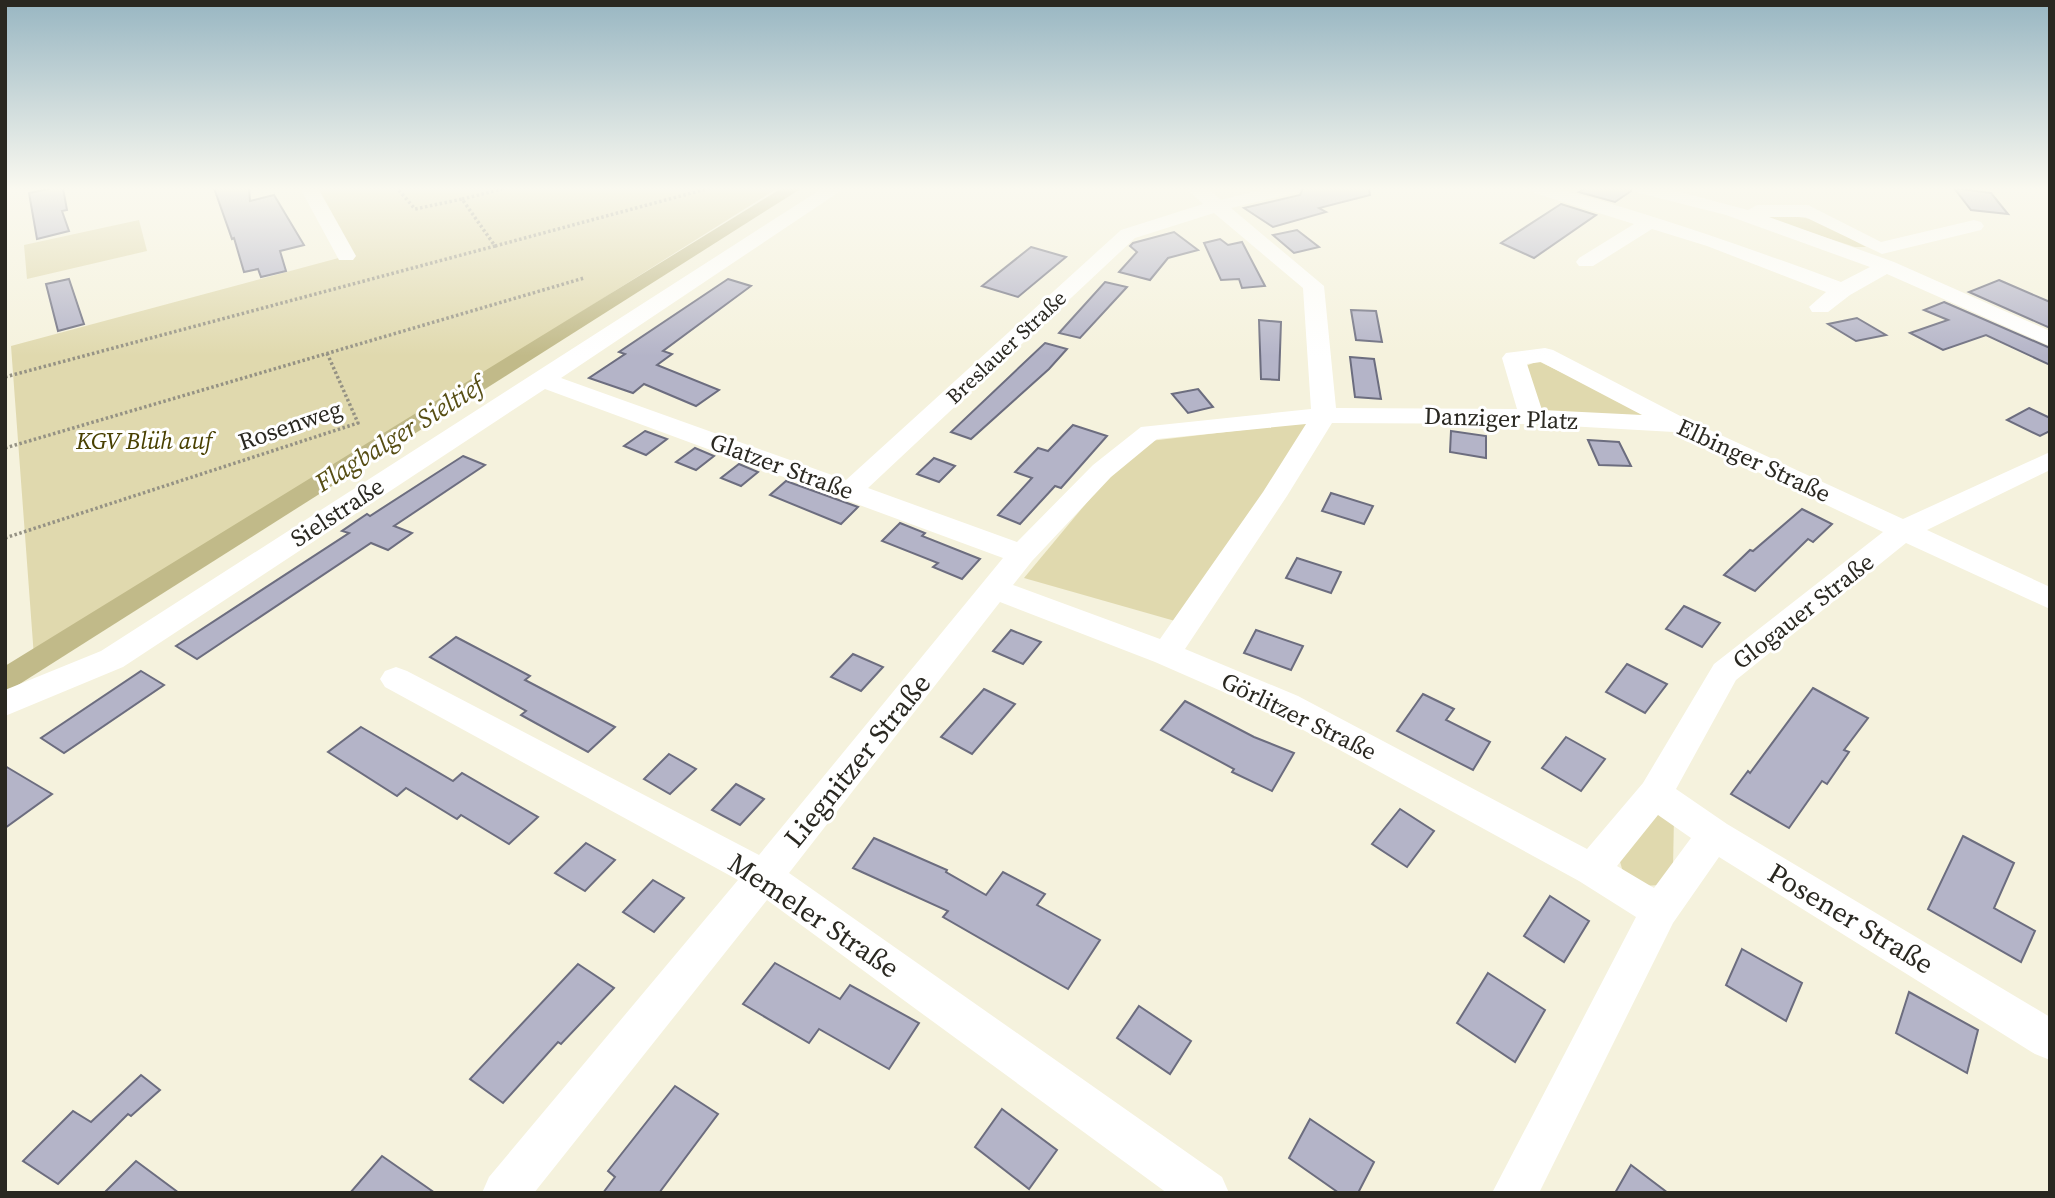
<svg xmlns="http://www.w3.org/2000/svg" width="2055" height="1198" viewBox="0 0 2055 1198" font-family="'Source Serif 4',serif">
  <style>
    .green { fill: #e0d9ae }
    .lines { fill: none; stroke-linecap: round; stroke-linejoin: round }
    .canal { fill: #c1ba89; fill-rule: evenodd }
    .building { fill: #b4b4c8; stroke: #6c6d7f; stroke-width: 2 }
    .path { stroke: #959284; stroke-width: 3.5; stroke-dasharray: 2.5 2.5; stroke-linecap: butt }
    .street { fill: #fff; fill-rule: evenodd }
    .labels { text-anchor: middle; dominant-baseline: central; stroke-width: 6; stroke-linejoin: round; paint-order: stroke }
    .far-street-label { font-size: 21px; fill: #2a2821; stroke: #fff }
    .street-label { font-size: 24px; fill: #2a2821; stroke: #fff }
    .park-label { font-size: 24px; font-style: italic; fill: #494001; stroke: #fff }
    .water-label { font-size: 26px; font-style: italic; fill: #574e14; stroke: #fff }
    .near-street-label { font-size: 28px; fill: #2a2821; stroke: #fff }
  </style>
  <rect width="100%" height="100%" fill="#f5f2dd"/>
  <g class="green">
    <polygon points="318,188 778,188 34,657 11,346 346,256"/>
    <polygon points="1773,213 1817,220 1866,247 1855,247 1766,218"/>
    <polygon points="139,220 147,251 27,279 24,245"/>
    <polygon points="1538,361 1663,421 1550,416 1532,405 1521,368"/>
    <polygon points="1301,423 1314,424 1175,621 1024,578 1128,453 1150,441"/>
    <polygon points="1658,809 1674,816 1673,868 1660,885 1643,886 1624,876 1619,858"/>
  </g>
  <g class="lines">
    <polygon class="canal" points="782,188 802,188 15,687 5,690 5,666"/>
  </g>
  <g class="building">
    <polygon points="53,188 63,188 67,210 62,211 69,231 37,239 29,193"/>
    <polygon points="214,188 249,188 250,201 274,195 304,245 280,251 286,271 261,277 258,269 244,272 234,238 232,239"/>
    <polygon points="1303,188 1369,188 1370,195 1319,208 1326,212 1273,227 1244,208 1300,195"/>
    <polygon points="1585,188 1631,188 1631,191 1615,202 1579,192"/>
    <polygon points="1954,188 1991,193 2008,214 1971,210"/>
    <polygon points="1561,204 1596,215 1534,258 1501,243"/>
    <polygon points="1297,230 1319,247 1294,253 1273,235"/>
    <polygon points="1174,232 1198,250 1168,258 1150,280 1119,272 1137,252 1130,246 1133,243"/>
    <polygon points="1220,239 1228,245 1242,242 1265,286 1242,288 1239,279 1221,280 1204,243"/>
    <polygon points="1031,247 1066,257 1018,297 982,286"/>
    <polygon points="69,279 84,324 58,331 46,284"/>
    <polygon points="728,279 751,286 663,351 672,354 657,365 719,390 696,406 644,384 633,393 589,378 625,354 619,352"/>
    <polygon points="1999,280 2050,302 2050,328 1969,292"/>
    <polygon points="1105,282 1127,287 1080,338 1059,333"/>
    <polygon points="1944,302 2050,348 2050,365 1986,335 1943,350 1910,333 1948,320 1924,310"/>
    <polygon points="1351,310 1376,311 1382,342 1356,340"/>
    <polygon points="1857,318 1886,335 1856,341 1828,324"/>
    <polygon points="1259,320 1281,322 1279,380 1261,379"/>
    <polygon points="1045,343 1067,349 1049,369 971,439 951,432"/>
    <polygon points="1350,357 1374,359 1381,399 1355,397"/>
    <polygon points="1198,389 1213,407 1188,413 1172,394"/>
    <polygon points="2029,408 2050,418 2050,431 2040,436 2007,420"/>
    <polygon points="1073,425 1107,436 1061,488 1055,486 1020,524 998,515 1032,478 1015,472 1038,448 1048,451"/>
    <polygon points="645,431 667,439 646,455 624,446"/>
    <polygon points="1451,431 1486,436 1486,458 1450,452"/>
    <polygon points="1588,440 1619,442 1631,466 1599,465"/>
    <polygon points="695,448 714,456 696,470 676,462"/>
    <polygon points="463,456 485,465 394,526 412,533 388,550 371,543 197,659 176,646 349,533 342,531 367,514 370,516"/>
    <polygon points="934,458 955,466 939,482 917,474"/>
    <polygon points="739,464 758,472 741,486 721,478"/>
    <polygon points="786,481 858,507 841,524 770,495"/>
    <polygon points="1331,493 1373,506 1364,524 1322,511"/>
    <polygon points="1802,509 1832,524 1813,542 1808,539 1755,591 1724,575 1750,550 1753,551"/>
    <polygon points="900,523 925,533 922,536 980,559 962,579 933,567 938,563 882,541"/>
    <polygon points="1297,558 1341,572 1331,593 1286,578"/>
    <polygon points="1684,606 1720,623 1702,647 1666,629"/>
    <polygon points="1011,630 1041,642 1023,664 993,651"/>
    <polygon points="1256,630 1303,646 1291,670 1244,653"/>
    <polygon points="456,637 530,676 525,680 615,727 588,752 521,715 526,711 430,657"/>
    <polygon points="853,654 883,667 861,691 831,677"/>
    <polygon points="1627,664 1667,684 1645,713 1606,692"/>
    <polygon points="141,671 164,685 64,753 41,738"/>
    <polygon points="1813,688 1868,718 1844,750 1849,752 1827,784 1822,781 1789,828 1731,794 1748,771 1750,773"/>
    <polygon points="984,689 1015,704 972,754 941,737"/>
    <polygon points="1423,694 1454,709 1446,720 1490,742 1473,770 1397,731"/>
    <polygon points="1185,701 1254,737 1294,753 1272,791 1232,772 1234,769 1161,730"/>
    <polygon points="361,727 453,781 462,773 538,817 509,844 461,815 457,819 406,788 397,796 328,752"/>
    <polygon points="1566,737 1605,759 1581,791 1542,768"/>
    <polygon points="669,754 696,769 670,794 644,779"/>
    <polygon points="5,766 52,794 5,828"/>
    <polygon points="736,784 764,799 740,825 712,810"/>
    <polygon points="1400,809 1434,831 1407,867 1372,844"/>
    <polygon points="1963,836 2014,863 1994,908 2035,931 2021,962 1928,909"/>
    <polygon points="874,838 947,870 946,872 986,895 1003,872 1045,894 1037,905 1100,940 1068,989 943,917 948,911 853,868"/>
    <polygon points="586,843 615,860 585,891 555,873"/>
    <polygon points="653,880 684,898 654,932 623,912"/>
    <polygon points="1550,896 1589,921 1564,962 1524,936"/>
    <polygon points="1742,949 1802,983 1786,1021 1726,985"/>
    <polygon points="775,963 840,999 850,985 919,1023 889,1069 819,1029 809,1043 743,1004"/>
    <polygon points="578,964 614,988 561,1044 558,1042 503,1103 470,1079"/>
    <polygon points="1488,973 1545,1010 1515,1062 1457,1023"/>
    <polygon points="1909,992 1978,1030 1967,1073 1896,1033"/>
    <polygon points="1139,1006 1191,1041 1170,1074 1117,1038"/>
    <polygon points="141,1075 160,1090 131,1116 128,1114 58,1184 23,1161 73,1111 91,1122"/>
    <polygon points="675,1086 718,1114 659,1193 603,1193 615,1177 608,1171"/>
    <polygon points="1002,1109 1057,1150 1029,1189 975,1147"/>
    <polygon points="1310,1119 1374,1162 1358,1193 1339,1193 1289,1158"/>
    <polygon points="382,1156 435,1193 350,1193"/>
    <polygon points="136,1161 179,1193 104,1193"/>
    <polygon points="1631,1165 1668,1193 1615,1193"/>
  </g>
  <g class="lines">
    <g class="path">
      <polyline points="462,199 506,188"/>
      <polyline points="495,246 710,188"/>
      <polyline points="5,377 495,246 462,199 415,209 397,188"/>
      <polyline points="5,448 584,278"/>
      <polyline points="5,538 358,423 327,353"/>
    </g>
    <g class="street">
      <polygon points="300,188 318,188 356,256 353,260 339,260"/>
      <path d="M823 188H845L561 378 846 480 1121 230 1203 204 1186 188H1207L1221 200 1268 188H1301L1299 192 1231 208 1324 286 1336 408 1517 409 1502 358 1506 353 1545 348 1553 350 1688 420 1903 519 2050 452V470L1927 530 2050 587V609L1906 543 1736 680 1676 789 1727 824 2050 1017V1060L2035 1054 1719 857 1673 923 1539 1193H1492L1636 917 1579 881 1274 714 1155 662 1000 602 789 873 1222 1177 1229 1193H1167L767 900 534 1193H482L489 1177 738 880 385 687 380 679 385 671 396 667 407 671 759 855 1003 558 545 389 123 667 5 716V690L101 651ZM1214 213 1303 288 1311 409 1141 427 1093 465 1017 542 868 488 1135 238ZM1541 362 1642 415 1542 410 1527 364ZM1332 423 1532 424 1674 432 1883 532 1714 664 1643 783 1587 849 1298 696 1185 649 1287 496ZM1306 424 1263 492 1160 639 1013 585 1032 561 1111 477 1157 439ZM1658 815 1691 838 1654 888 1617 866Z"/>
      <path d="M1529 188C1567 188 1601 201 1638 212 1706 233 1773 257 1841 282L1870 267 1726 215 1635 192 1633 188H1665L1748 210 1757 205H1808L1881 242 1974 220 1981 222 1984 226 1981 230 1882 254 1805 217H1769L1894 262 2050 331V346L1887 274 1850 295 1828 312H1812L1809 307 1826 292 1707 246 1652 229 1593 266H1579L1576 262 1579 258 1634 224 1531 192Z"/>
    </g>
  </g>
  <linearGradient id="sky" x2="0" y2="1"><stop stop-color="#98b6c2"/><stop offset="0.53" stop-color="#faf9f0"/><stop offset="1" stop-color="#faf9f0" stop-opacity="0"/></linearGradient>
  <rect width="2055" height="356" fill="url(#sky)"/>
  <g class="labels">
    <g class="far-street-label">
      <text transform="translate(1006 347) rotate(-43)">Breslauer Straße</text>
    </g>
    <g class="street-label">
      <text transform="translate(1501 418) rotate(2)">Danziger Platz</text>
      <text transform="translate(290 425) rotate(-19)">Rosenweg</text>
      <text transform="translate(1754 460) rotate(25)">Elbinger Straße</text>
      <text transform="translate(782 466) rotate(20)">Glatzer Straße</text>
      <text transform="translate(337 512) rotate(-33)">Sielstraße</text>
      <text transform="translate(1803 611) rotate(-38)">Glogauer Straße</text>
      <text transform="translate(1299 716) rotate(26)">Görlitzer Straße</text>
    </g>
    <g class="park-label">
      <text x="144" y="440">KGV Blüh auf</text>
    </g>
    <g class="water-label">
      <text transform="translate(399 434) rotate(-32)">Flagbalger Sieltief</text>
    </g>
    <g class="near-street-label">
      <text transform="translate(857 760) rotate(-51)">Liegnitzer Straße</text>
      <text transform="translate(814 915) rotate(34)">Memeler Straße</text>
      <text transform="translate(1851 918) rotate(31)">Posener Straße</text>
    </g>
  </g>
  <rect width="2055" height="1198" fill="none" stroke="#2a2821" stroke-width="14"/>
</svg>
